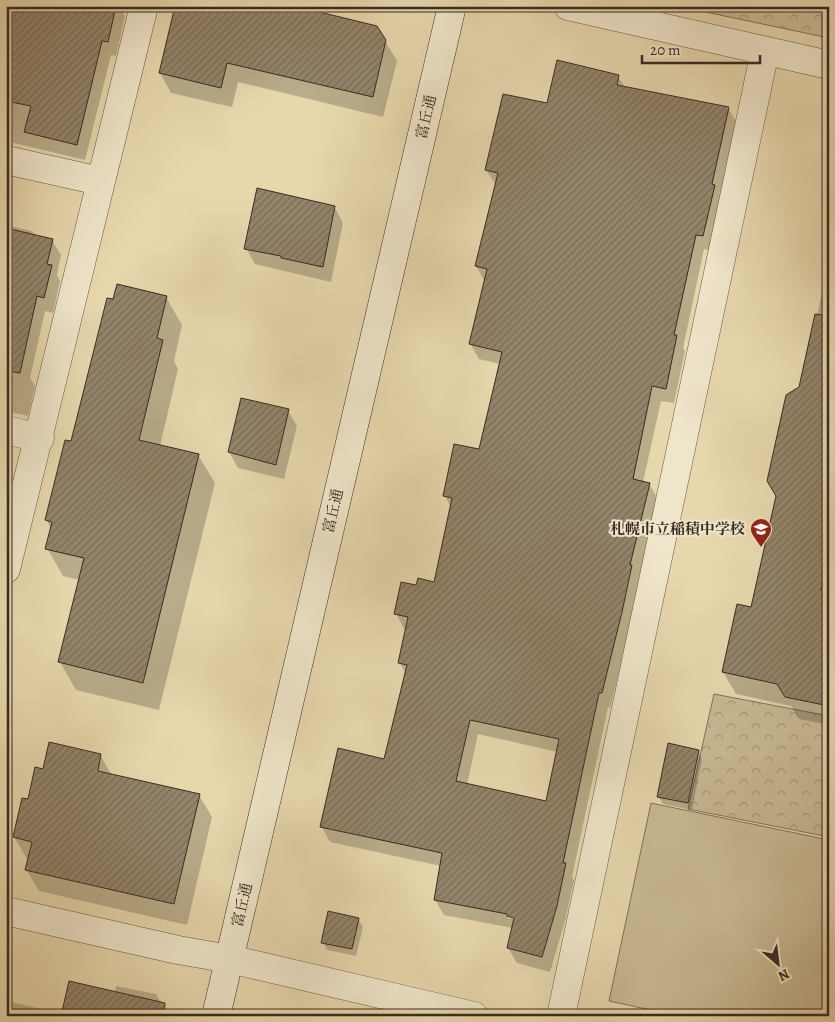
<svg xmlns="http://www.w3.org/2000/svg" width="835" height="1022" viewBox="0 0 835 1022" font-family="Alegreya,'Noto Serif JP',serif">
  <style>
    .grass { fill: #c9ba95; stroke: #80725c }
    .park { fill: url(#park-crowns); stroke: #80725c }
    .shadow { fill: #0003; fill-rule: evenodd }
    .building { fill: url(#building-hatch); stroke: #382b22; fill-rule: evenodd }
    .lines { fill: none; stroke-linecap: round; stroke-linejoin: round }
    .street-casing { stroke: #645645; stroke-width: 29 }
    .secondary-casing { stroke: #382b22; stroke-width: 29 }
    .street { stroke: #efe5ca; stroke-width: 28 }
    .secondary { stroke: #efe5ca; stroke-width: 28 }
    .labels { text-anchor: middle; dominant-baseline: central; stroke-width: 4; stroke-linejoin: round; paint-order: stroke }
    .street-label { font-size: 15px; fill: #382b22; stroke: #efe5ca }
    .poi-label { font-size: 15px; font-weight: bold; fill: #382b22; stroke: #efe5ca; text-anchor: end }
  </style>
  <defs>
    <pattern id="park-crowns" width="20" height="18" patternUnits="userSpaceOnUse" patternTransform="scale(1.25)"><rect width="20" height="18" fill="#c9ba95"/><path d="M2 6a3 3 0 1 1 6 0M12 15a3 3 0 1 1 6 0" fill="none" stroke="#a49779"/></pattern>
    <pattern id="building-hatch" width="6" height="6" patternUnits="userSpaceOnUse" patternTransform="scale(1.25)"><rect width="6" height="6" fill="#93846a"/><path d="M-1 1l2-2M0 6l6-6M5 7l2-2" fill="none" stroke="#796c57"/></pattern>
  </defs>
  <rect width="100%" height="100%" fill="#e7d7ad"/>
  <filter id="stains"><feTurbulence type="fractalNoise" baseFrequency=".004" numOctaves="4"/><feColorMatrix values="0 0 0 0 .2 0 0 0 0 .09 0 0 0 0 .02 0 0 0 .5 -.17"/></filter>
  <radialGradient id="worn" r=".72"><stop offset=".6" stop-color="#630" stop-opacity="0"/><stop offset="1" stop-color="#630" stop-opacity=".3"/></radialGradient>
  <polygon class="grass" points="651,803 829,840 829,999 825,1016 679,1016 609,1001"/>
  <g class="park">
    <polygon points="677,6 829,6 829,38"/>
    <polygon points="714,694 829,716 829,837 688,809"/>
  </g>
  <g class="shadow">
    <polygon points="6,6 119,6 125,16 116,56 111,55 85,160 6,141"/>
    <polygon points="176,6 385,41 397,61 383,117 238,82 232,107 171,93 160,73"/>
    <path d="M618 77 625 87 728 108 737 123 711 251 704 249 683 348 685 351 674 403 661 401 643 482 649 484 658 499 639 579 640 581 630 628 610 708 608 707 572 877 574 880 565 921 550 972 517 963 508 948 513 928 444 915 435 900 441 866 330 842 322 827 385 760 406 674 400 663 407 629H404L396 613 417 586 435 583 451 508 445 496 480 451 500 364 479 359 470 343 485 282 476 266 496 185 486 170 548 104ZM478 734 558 752 547 802 467 785ZM508 915 520 920 508 918Z"/>
    <polygon points="335,208 343,223 331,282 255,264 246,248"/>
    <polygon points="6,225 32,231 35,236 52,240 61,255 57,275 60,281 53,313 45,311 30,378 35,386 28,416 6,411"/>
    <polygon points="829,261 829,725 799,719 791,706 736,694 723,672 752,609"/>
    <polygon points="166,297 182,325 174,361 178,369 160,446 198,455 215,483 159,710 76,690 60,662 80,580 63,576 47,548 51,529 46,519 72,443"/>
    <polygon points="242,400 288,411 297,426 284,479 238,468 229,452"/>
    <polygon points="698,751 702,759 692,810 663,804 658,796"/>
    <polygon points="101,756 112,776 199,795 212,817 187,925 39,891 26,869 29,859 27,859 14,837 29,800 44,770"/>
    <polygon points="358,919 363,927 356,956 327,950 323,942"/>
    <polygon points="116,986 156,994 165,1010 164,1016 6,1016 6,1001 63,1014 115,993"/>
  </g>
  <g class="building">
    <polygon points="6,6 116,6 108,42 102,41 77,145 24,132 31,106 6,101"/>
    <polygon points="175,6 295,6 377,26 386,40 373,97 227,63 221,88 159,73"/>
    <path d="M557 60 619 75 617 85 729 107 712 184 715 185 703 236 696 235 674 335H677L666 389 652 386 633 479 650 483 630 565H632L622 612 602 693H599L563 863H566L557 906 542 957 507 948 514 918 507 916V914L434 900 442 853 320 827 338 748 384 759 407 665 398 663 408 617 394 614 401 582 416 585 418 578 434 582 452 498 443 496 454 444 479 449 502 352 469 344 487 269 475 266 498 173 485 170 503 94 547 103ZM470 720 559 739 546 801 456 781Z"/>
    <polygon points="257,188 335,206 323,267 281,258 281,256 244,249"/>
    <polygon points="6,228 53,239 47,264 52,265 44,298 37,296 20,373 6,371"/>
    <polygon points="117,284 167,296 157,338 163,340 139,440 199,454 143,683 58,662 84,558 45,549 52,522 45,520 65,440 71,441 107,298 113,299"/>
    <polygon points="815,314 829,316 829,557 821,590 829,591 829,706 785,697 777,684 722,672 737,604 751,607 776,496 767,481 786,395 799,387"/>
    <polygon points="241,398 289,409 276,465 228,452"/>
    <polygon points="49,742 101,754 98,771 200,794 174,904 25,870 32,842 13,837 22,798 28,799 35,767 43,769"/>
    <polygon points="668,743 699,750 688,803 657,797"/>
    <polygon points="328,911 359,918 352,949 321,943"/>
    <polygon points="69,981 165,1003 164,1016 61,1016"/>
  </g>
  <g class="lines">
    <g class="street-casing">
      <g id="street">
        <polyline points="568,6 829,65"/>
        <polyline points="6,160 100,181"/>
        <polyline points="6,430 40,438"/>
        <polyline points="6,569 144,6"/>
        <polyline points="6,911 178,950 230,959 474,1016"/>
        <polyline points="561,1016 765,51"/>
      </g>
    </g>
    <g class="secondary-casing">
      <polyline id="secondary" points="216,1016 452,6"/>
    </g>
    <use href="#street" class="street"/>
    <use href="#secondary" class="secondary"/>
  </g>
  <defs>
    <g id="school-pin" transform="scale(1.125)"><path d="M0 17L-7.5 6A9.5 9.5 0 1 1 7.5 6Z" fill="#8f2418" stroke="#efe5ca"/><path d="M0-5L7-2L0 1L-7-2ZM-4 1L0 2.5L4 1V4Q0 6-4 4Z" fill="#fff"/></g>
  </defs>
  <g fill-rule="evenodd">
    <use href="#school-pin" x="761" y="529"/>
  </g>
  <g class="labels">
    <g class="street-label">
      <text transform="translate(426 117) rotate(-77)">富丘通</text>
      <text transform="translate(333 511) rotate(-77)">富丘通</text>
      <text transform="translate(242 905) rotate(-77)">富丘通</text>
    </g>
    <g class="poi-label">
      <text x="745" y="529">札幌市立稲積中学校</text>
    </g>
  </g>
  <rect width="835" height="1022" fill="none" stroke="#e7d7ad" stroke-width="25"/>
  <rect x="8" y="8" width="820" height="1007" fill="none" stroke="#382b22" stroke-width="2.5"/>
  <rect x="12" y="12" width="810" height="997" fill="none" stroke="#382b22"/>
  <g transform="translate(778 964) rotate(152)" stroke="#efe5ca" stroke-width="4" paint-order="stroke">
  <path d="M0-4L9 19L0 12L-9 19Z" fill="#382b22"/>
  <text y="-8" font-size="14" font-weight="bold" text-anchor="middle" fill="#382b22">N</text>
  </g>
  <path d="M642 55v8h118v-8" fill="none" stroke="#382b22" stroke-width="2.5"/>
  <text x="650" y="55" font-size="15" fill="#382b22" stroke="#efe5ca" stroke-width="4" paint-order="stroke">20 m</text>
  <rect width="100%" height="100%" filter="url(#stains)"/>
  <rect width="100%" height="100%" fill="url(#worn)"/>
</svg>
